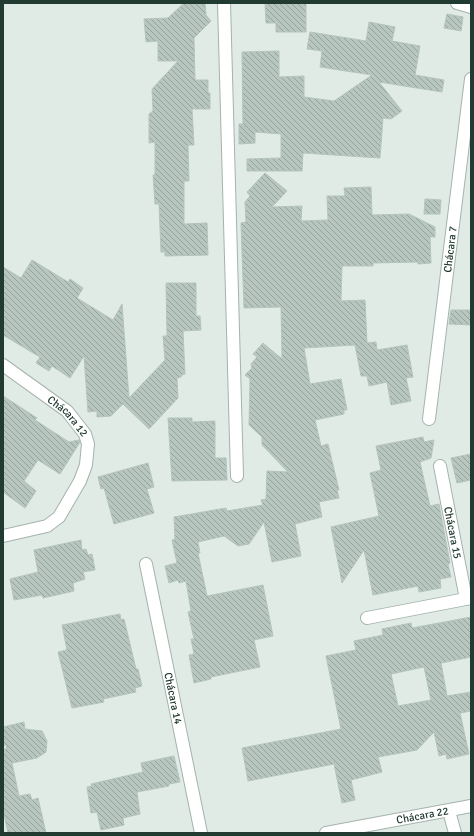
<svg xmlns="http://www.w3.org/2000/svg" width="474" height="836" viewBox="0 0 474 836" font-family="Signika,sans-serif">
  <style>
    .building { fill: url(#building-back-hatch); stroke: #b4c5bc; fill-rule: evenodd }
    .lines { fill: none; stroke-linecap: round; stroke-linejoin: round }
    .minor-casing { stroke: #a4b3ac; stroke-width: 14 }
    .minor { stroke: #fff; stroke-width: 12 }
    .labels { text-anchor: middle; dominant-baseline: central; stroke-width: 3.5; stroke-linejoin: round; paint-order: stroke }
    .street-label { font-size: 11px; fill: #223b32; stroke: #f2f8f4 }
  </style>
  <defs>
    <pattern id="building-back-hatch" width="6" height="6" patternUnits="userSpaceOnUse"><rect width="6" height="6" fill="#b7c6be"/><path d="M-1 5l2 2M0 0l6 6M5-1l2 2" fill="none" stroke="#94a29b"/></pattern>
  </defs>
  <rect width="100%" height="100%" fill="#e1ebe6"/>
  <g class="building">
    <polygon points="184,3 205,3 206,15 211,21 194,38 195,80 208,80 208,93 210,93 210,109 192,109 194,145 188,145 189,181 184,181 184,224 207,223 208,255 165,256 165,252 161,252 159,204 155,204 153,175 155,175 155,142 149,143 149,114 153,111 152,89 178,61 158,61 158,41 146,42 144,19 168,18"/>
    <polygon points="265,3 306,3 306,32 276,32 276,23 266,23"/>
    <polygon points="447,14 463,17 461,31 444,28"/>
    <polygon points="369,22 395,27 392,41 420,46 415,75 444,80 442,92 379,82 402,111 391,119 383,118 380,158 303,153 302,171 247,171 247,159 281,158 281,134 255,132 255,143 239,144 239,124 243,124 242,52 279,51 279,77 304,76 304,97 334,101 372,75 320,67 322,51 307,49 310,32 366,41"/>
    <polygon points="265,173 287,191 272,207 302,206 301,221 328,220 327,196 345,196 344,188 371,187 372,215 409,214 435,227 435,237 430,237 431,263 418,264 418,262 373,263 373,266 342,266 341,301 365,300 367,343 376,342 377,350 407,345 413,377 406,378 411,401 391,405 387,382 369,386 367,376 361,376 355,345 304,348 310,384 341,379 347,410 344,410 344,414 315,420 321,446 328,444 339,490 337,490 339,498 319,502 322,517 295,524 301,556 272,562 264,522 249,544 238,546 224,536 198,542 200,553 198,553 207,596 263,585 273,636 254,640 260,667 211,677 211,679 194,683 189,655 194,654 191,639 194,639 188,612 191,611 186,581 179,583 178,580 169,583 165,566 177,563 172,540 175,539 174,517 226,508 227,511 263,505 261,500 266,499 267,471 288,472 262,445 262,437 249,425 250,379 245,375 252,368 251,364 257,357 253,354 263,343 282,359 281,307 244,308 241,223 246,222 245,202 250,196 247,192"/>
    <polygon points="425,199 441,200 440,214 424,214"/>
    <polygon points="32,260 68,282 70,279 83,288 77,298 113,320 122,304 129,398 165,360 163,336 167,336 166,283 196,283 196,316 200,316 201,330 183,331 185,374 182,375 181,377 177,378 178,398 149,429 123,404 111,416 97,417 97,411 88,412 84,356 70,378 52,366 49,371 36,363 40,357 3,335 3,267 21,278"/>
    <polygon points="451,310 471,310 471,325 449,324"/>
    <polygon points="3,396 37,418 35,420 69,442 79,440 80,442 60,474 38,460 24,481 36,491 25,508 3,492"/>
    <polygon points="168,418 192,418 192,422 215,421 215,458 226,458 227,480 172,481"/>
    <polygon points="423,437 424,442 434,440 431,458 420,462 430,506 439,504 450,563 448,564 451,577 440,579 441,588 419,592 418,586 373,595 364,550 342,583 331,527 379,516 370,473 381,470 376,446"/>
    <polygon points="471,454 471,480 457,483 451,458"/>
    <polygon points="148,463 154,487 147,489 154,513 114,524 104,488 101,489 98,477"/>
    <polygon points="81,540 82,550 86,549 88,555 92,554 95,570 83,572 85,579 73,583 74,591 43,598 42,595 14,600 10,579 38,572 34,550"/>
    <polygon points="120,614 121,620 124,619 136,669 138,669 142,686 135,688 136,692 103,699 104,702 72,708 58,652 67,650 62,625"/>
    <path d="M471 617V657L441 663 447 696 471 692V711L460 713 469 754 447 759 446 754 439 756 434 732 417 750 378 757 382 772 351 780 355 800 342 803 334 764 248 781 242 748 341 729 326 656 356 650 354 641 383 635 382 629 411 623 412 628ZM424 667 431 700 398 706 391 674Z"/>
    <polygon points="24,722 25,729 42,731 47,741 46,752 37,758 12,763 19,796 30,794 32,800 38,798 46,833 8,833 3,809 3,749 7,749 6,745 3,745 3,727"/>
    <polygon points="174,756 180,782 169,784 169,786 137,792 140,814 123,818 124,825 101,830 97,812 91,813 87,787 92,786 91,784 143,772 141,763"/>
  </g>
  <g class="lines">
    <g class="minor-casing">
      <g id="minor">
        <polyline points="224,3 237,476"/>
        <polyline points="457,3 471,7"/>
        <path id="s1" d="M3 365 67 411 85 434 88 444 86 465 80 481 59 517 47 526 3 536"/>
        <path id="s2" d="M429 419 471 79"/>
        <path id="s3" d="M440 466 466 599"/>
        <path id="s4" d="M146 564 201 833"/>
        <polyline points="367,618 471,598"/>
        <polyline points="449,811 455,833"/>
        <path id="s5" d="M326 833 471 806"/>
      </g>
    </g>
    <use href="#minor" class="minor"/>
  </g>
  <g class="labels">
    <g class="street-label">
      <text stroke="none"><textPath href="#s2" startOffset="171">Chácara 7</textPath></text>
      <text stroke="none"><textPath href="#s1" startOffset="83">Chácara 12</textPath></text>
      <text stroke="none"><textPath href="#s3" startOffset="68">Chácara 15</textPath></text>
      <text stroke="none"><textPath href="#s4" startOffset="137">Chácara 14</textPath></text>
      <text stroke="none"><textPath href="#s5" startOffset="98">Chácara 22</textPath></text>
    </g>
  </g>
  <rect width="474" height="836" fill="none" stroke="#223b32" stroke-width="8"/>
</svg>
